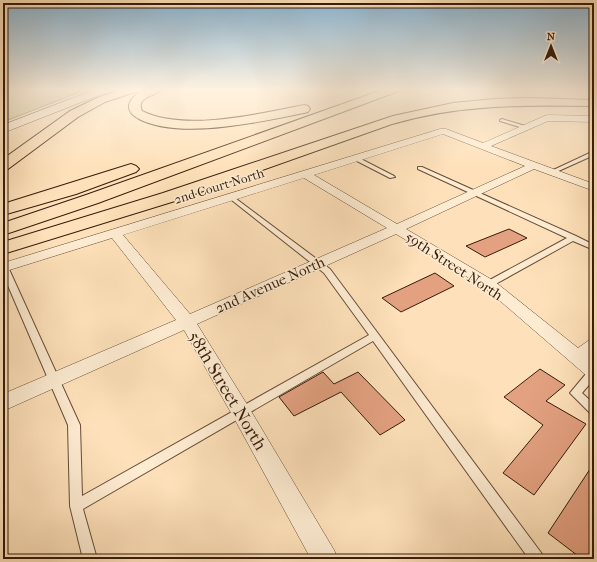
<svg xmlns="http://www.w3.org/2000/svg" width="597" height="562" viewBox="0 0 597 562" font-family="'IM FELL French Canon',serif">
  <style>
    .green { fill: #c3c28d; stroke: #7c6f4c }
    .building { fill: #e3a181; stroke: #351c0b }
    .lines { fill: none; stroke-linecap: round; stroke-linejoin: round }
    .lane-casing { stroke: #674d37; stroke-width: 2 }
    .street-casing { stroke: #674d37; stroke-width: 1 }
    .secondary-casing { stroke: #351c0b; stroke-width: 1 }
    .highway-casing { stroke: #351c0b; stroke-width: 2 }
    .lane { fill: #feecd2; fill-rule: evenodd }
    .street { fill: #feecd2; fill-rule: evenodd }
    .secondary { fill: #feecd2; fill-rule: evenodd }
    .highway { fill: #fee1ba; fill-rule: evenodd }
    .labels { text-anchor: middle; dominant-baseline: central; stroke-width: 3; stroke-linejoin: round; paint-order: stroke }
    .far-street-label { font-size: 13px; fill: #351c0b; stroke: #feecd2 }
    .street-label { font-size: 15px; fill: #351c0b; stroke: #feecd2 }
    .near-street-label { font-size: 18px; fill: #351c0b; stroke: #feecd2 }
  </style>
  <rect width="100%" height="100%" fill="#fee1ba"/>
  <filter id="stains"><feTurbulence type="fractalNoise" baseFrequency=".005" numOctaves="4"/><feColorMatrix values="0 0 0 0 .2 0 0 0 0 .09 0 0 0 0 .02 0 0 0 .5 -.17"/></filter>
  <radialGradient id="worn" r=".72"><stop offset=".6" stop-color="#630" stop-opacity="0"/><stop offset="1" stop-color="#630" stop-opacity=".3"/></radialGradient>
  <polygon class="green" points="3,90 85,90 3,122"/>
  <g class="building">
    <polygon points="509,229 527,238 485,257 466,246"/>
    <polygon points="435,273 454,286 401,312 382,298"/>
    <polygon points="540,369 565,385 546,401 586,424 534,495 503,473 543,425 504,397"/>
    <polygon points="323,372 334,384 358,372 405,420 380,435 341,392 294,416 279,397"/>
    <polygon points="594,463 594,545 586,559 582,559 548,533"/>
  </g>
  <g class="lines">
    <g class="lane-casing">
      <g id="lane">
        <polygon points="502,119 525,126 525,127 523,128 500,121 500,120"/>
        <polygon points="594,151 594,155 554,173 549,172"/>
        <polygon points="355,156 394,176 395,177 390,178 353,159 353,157"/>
        <polygon points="418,167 422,167 576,236 594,245 594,250 573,241 492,286 486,286 485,284 486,282 567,238 418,169"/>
        <polygon points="231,195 330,269 542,554 544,559 529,559 373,341 83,509 97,559 83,559 70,506 68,425 3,274 3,265 7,265 8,267 80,425 82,496 369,335 324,273 229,198 229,196"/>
        <polygon points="594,368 594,379 582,393 594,404 594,414 590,413 570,393 590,369"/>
      </g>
    </g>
    <g class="street-casing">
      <path id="street" d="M547 115 594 116V122L548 121 491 146 594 184V191L534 169 406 229 494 281 578 348 588 341 594 339V354L590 357 594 361V378L587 376 484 287 396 234 197 324 248 406 334 550 338 559H311L234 418 184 330 3 411V394L176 320 112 238 3 272V263L440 129H446L483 143ZM443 134 525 166 397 224 314 175ZM304 178 387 228 190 314 123 235Z"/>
    </g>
    <g class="secondary-casing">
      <polygon id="secondary" points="94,90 108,90 107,92 3,133 3,125"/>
    </g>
    <g class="highway-casing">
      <g id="highway">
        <polygon points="120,90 136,90 135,92 105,102 78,117 8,169 3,171 3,159 70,111 97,98"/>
        <path d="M143 90H160C154 97 136 97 142 111 184 132 259 114 304 105L308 106 310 109 308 112 304 113C260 122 180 140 139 119 134 116 128 112 129 105 131 98 137 93 143 90Z"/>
        <polygon points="382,90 397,90 396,92 98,203 3,235 3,223 86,195"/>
        <path d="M528 98 594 100V106C524 105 460 104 392 124L175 201 3 254V242L163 193 393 116 453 103 495 99Z"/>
        <polygon points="131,164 136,166 139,169 136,172 76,194 3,215 3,204"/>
      </g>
    </g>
    <use href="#lane" class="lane"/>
    <use href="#street" class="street"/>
    <use href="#secondary" class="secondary"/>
    <use href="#highway" class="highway"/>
  </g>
  <linearGradient id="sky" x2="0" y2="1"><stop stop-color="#8cb7d5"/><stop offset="0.53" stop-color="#fff2e0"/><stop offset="1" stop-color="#fff2e0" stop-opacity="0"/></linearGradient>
  <rect width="597" height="169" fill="url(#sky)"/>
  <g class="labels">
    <g class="far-street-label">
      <text transform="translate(219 186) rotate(-17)">2nd Court North</text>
    </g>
    <g class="street-label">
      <text transform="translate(454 266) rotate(33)">59th Street North</text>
      <text transform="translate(270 285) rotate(-24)">2nd Avenue North</text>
    </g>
    <g class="near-street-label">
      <text transform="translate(227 391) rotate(59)">58th Street North</text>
    </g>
  </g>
  <rect width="597" height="562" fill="none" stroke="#fee1ba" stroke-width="16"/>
  <rect x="4" y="4" width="589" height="554" fill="none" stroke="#351c0b" stroke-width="2"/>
  <rect x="8" y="8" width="581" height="546" fill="none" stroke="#351c0b"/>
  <g transform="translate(551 46)" stroke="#feecd2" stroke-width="3" paint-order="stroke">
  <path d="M0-3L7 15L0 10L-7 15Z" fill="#351c0b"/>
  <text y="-6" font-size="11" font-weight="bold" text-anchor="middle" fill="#351c0b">N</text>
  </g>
  <rect width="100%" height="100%" filter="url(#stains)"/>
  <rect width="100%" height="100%" fill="url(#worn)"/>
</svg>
